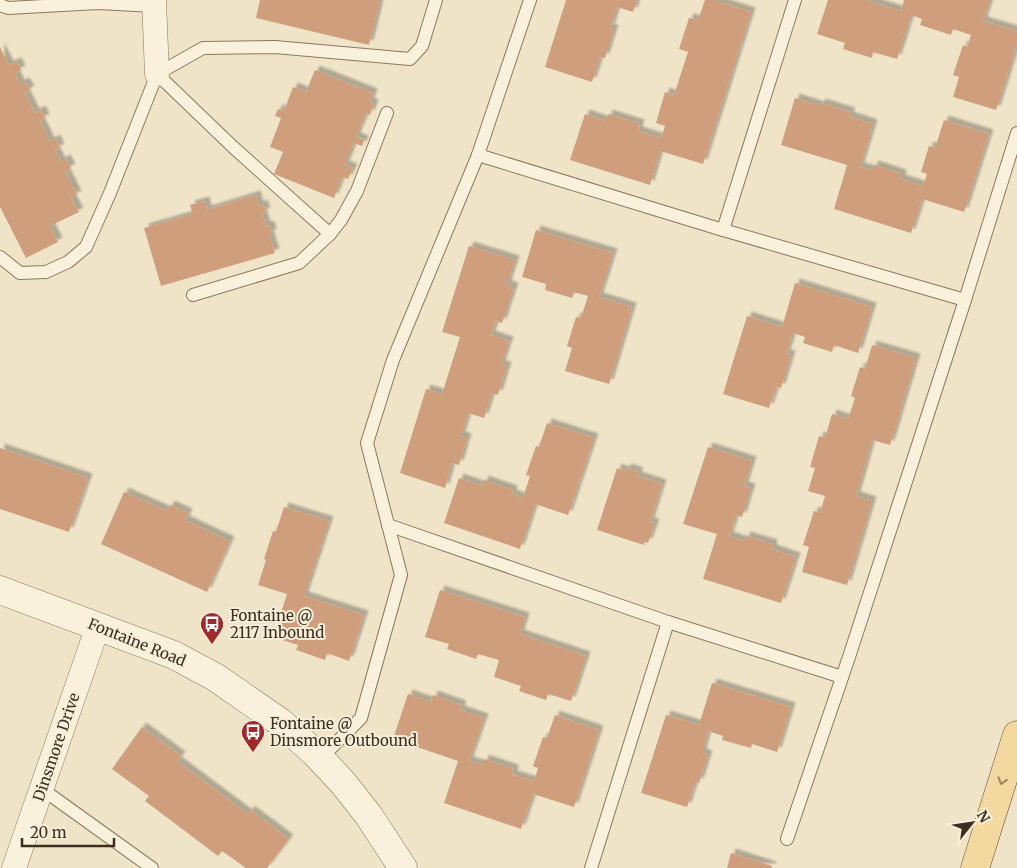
<svg xmlns="http://www.w3.org/2000/svg" width="1017" height="868" viewBox="0 0 1017 868" font-family="Merriweather,serif">
  <style>
    .building { fill: #cf9f7d; filter: url(#shadow) }
    .lines { fill: none; stroke-linecap: round; stroke-linejoin: round }
    .service-casing { stroke: #8d765c; stroke-width: 14 }
    .minor-casing { stroke: #8d765c; stroke-width: 25 }
    .tertiary-casing { stroke: #8d765c; stroke-width: 29 }
    .primary-casing { stroke: #5b4430; stroke-width: 29 }
    .service { stroke: #faf1dc; stroke-width: 12 }
    .minor { stroke: #faf1dc; stroke-width: 24 }
    .tertiary { stroke: #faf1dc; stroke-width: 28 }
    .primary { stroke: #f3d9a0; stroke-width: 28 }
    .oneway { stroke: #988460 }
    .labels { text-anchor: middle; dominant-baseline: central; stroke-width: 4; stroke-linejoin: round; paint-order: stroke }
    .poi-label { font-size: 15px; fill: #3d2e20; stroke: #f7eed8; text-anchor: start }
    .street-label { font-size: 15px; fill: #3d2e20; stroke: #f7eed8 }
  </style>
  <defs>
    <filter id="shadow"><feDropShadow dx="4.5" dy="-4.5" stdDeviation="1" flood-color="#0004"/></filter>
  </defs>
  <rect width="100%" height="100%" fill="#f0e4c8"/>
  <g class="building">
    <polygon points="260,0 380,0 369,45 256,18"/>
    <polygon points="566,0 637,0 633,12 617,7 610,29 614,29 605,58 600,57 592,82 545,67"/>
    <polygon points="705,0 713,0 751,12 703,164 660,151 650,185 570,160 585,114 606,121 608,114 640,124 638,131 661,138 665,126 656,123 665,92 674,95 688,52 679,49 689,18 698,20"/>
    <polygon points="828,0 866,0 901,11 904,0 990,0 983,21 1017,31 1017,44 996,110 953,97 959,77 953,75 963,45 967,47 971,35 953,29 951,35 920,25 922,19 911,15 897,59 873,52 872,58 843,49 845,43 817,34"/>
    <polygon points="0,47 9,65 17,62 21,70 15,73 20,84 25,82 30,90 25,93 35,113 41,110 45,118 40,121 50,142 56,139 60,148 55,150 61,162 66,159 71,168 65,171 77,195 71,198 79,212 50,226 58,242 26,258 0,207"/>
    <polygon points="315,70 373,93 370,102 374,104 370,115 366,113 356,137 364,140 362,146 354,143 345,165 353,168 348,179 342,177 334,198 274,174 283,152 270,147 281,118 275,116 278,109 284,111 293,87 306,92"/>
    <polygon points="795,98 820,106 821,103 851,112 849,116 873,124 860,167 872,170 874,165 902,174 901,179 923,186 927,174 921,172 929,146 935,148 944,120 989,134 964,212 922,199 911,233 834,209 847,165 781,145"/>
    <polygon points="256,195 259,206 263,204 266,212 262,213 266,226 270,225 272,234 269,234 275,253 161,286 144,228 193,214 190,205 205,201 207,210"/>
    <polygon points="536,230 613,253 599,297 632,307 609,384 565,371 572,348 567,346 576,317 581,318 588,296 574,292 572,298 545,290 546,284 522,277"/>
    <polygon points="469,246 515,260 507,285 514,287 502,323 496,321 491,335 509,341 501,365 507,366 498,395 492,393 484,418 468,413 461,436 467,438 459,465 452,463 445,488 400,473 426,389 442,394 460,337 442,332"/>
    <polygon points="795,283 872,307 858,353 834,345 832,352 803,343 805,337 793,333 786,354 791,355 781,388 776,387 769,408 723,394 747,316 782,327"/>
    <polygon points="872,345 916,358 890,445 872,440 856,496 872,501 847,585 802,572 809,547 803,545 814,511 820,513 825,496 808,491 815,468 810,467 819,436 825,438 832,414 848,419 855,398 851,396 860,367 865,369"/>
    <polygon points="547,423 594,438 568,515 535,504 520,549 444,523 459,478 482,486 484,480 513,490 512,494 523,498 530,476 526,475 536,446 539,447"/>
    <polygon points="708,447 752,461 744,486 751,488 742,517 736,515 729,536 744,541 746,536 773,544 772,549 796,557 781,603 703,579 717,534 683,524"/>
    <polygon points="0,448 88,478 69,532 0,509"/>
    <polygon points="617,468 625,471 627,468 639,472 637,476 662,484 650,522 655,523 648,543 645,542 644,545 597,530"/>
    <polygon points="124,492 167,511 170,505 188,513 185,520 230,541 207,592 101,544"/>
    <polygon points="284,507 329,521 304,596 364,615 349,661 327,653 325,660 296,650 298,645 273,637 287,594 258,585 266,560 264,559 273,531 276,532"/>
    <polygon points="440,590 525,617 520,634 586,656 571,701 548,694 546,700 519,691 521,686 494,677 499,660 478,654 476,659 447,649 449,644 425,637"/>
    <polygon points="712,683 791,707 777,752 752,744 751,748 722,740 723,736 708,731 702,753 708,755 699,783 695,782 687,807 641,793 666,715 699,725"/>
    <polygon points="408,694 431,702 433,695 462,705 460,710 484,718 469,761 483,765 484,759 514,769 513,775 534,781 538,768 533,766 543,737 547,738 555,715 599,730 574,807 533,794 521,829 444,803 458,761 393,739"/>
    <polygon points="142,727 181,756 177,761 248,814 250,810 289,839 267,868 246,868 222,851 218,856 145,801 149,796 112,769"/>
    <polygon points="731,853 772,866 772,868 727,868"/>
  </g>
  <g class="lines">
    <g class="service-casing">
      <g id="service">
        <polyline points="530,0 478,155 723,230"/>
        <polyline points="795,0 723,230 965,300 1017,133"/>
        <polyline points="0,5 8,8 98,3 154,6"/>
        <polyline points="157,74 233,147 330,234"/>
        <polyline points="0,257 20,273 46,272 68,262 86,247 110,193 157,74 203,48 275,47 410,59 422,46 436,0"/>
        <polyline points="193,295 299,263 330,234 341,220 357,191 387,113"/>
        <polyline points="388,525 668,622"/>
        <polyline points="320,759 361,718 401,575 367,443 393,360 478,155"/>
        <polyline points="42,789 152,868"/>
        <polyline points="787,839 849,657 965,300"/>
        <polyline points="591,868 668,622 842,677"/>
      </g>
    </g>
    <g class="minor-casing">
      <g id="minor">
        <polyline points="154,0 157,74"/>
        <polyline points="14,868 98,626"/>
      </g>
    </g>
    <g class="tertiary-casing">
      <polyline id="tertiary" points="0,590 174,655 215,677 280,722 315,753 344,784 369,816 403,868"/>
    </g>
    <g class="primary-casing">
      <polyline id="primary" points="975,868 1017,735"/>
    </g>
    <use href="#service" class="service"/>
    <use href="#minor" class="minor"/>
    <use href="#tertiary" class="tertiary"/>
    <use href="#primary" class="primary"/>
  </g>
  <defs><path id="oneway-chevron" d="M-2-3.5L2.5 0L-2 3.5" fill="none" stroke-width="1.6" stroke-linecap="round" stroke-linejoin="round" transform="scale(1.25)"/></defs>
  <use class="oneway" href="#oneway-chevron" transform="translate(1002 781) rotate(107)"/>
  <defs>
    <g id="bus-pin" transform="scale(1.25)"><path d="M0 17L-7.5 6A9.5 9.5 0 1 1 7.5 6Z" fill="#9e2a2b" stroke="#f7eed8"/><path d="M-5-6H5V4H4V6H2V4H-2V6H-4V4H-5ZM-3.5-4V0h7V-4ZM-3.5 1.2v1.5H-2V1.2ZM2 1.2v1.5H3.5V1.2Z" fill="#fff"/></g>
  </defs>
  <g fill-rule="evenodd">
    <use href="#bus-pin" x="212" y="624"/>
    <use href="#bus-pin" x="253" y="732"/>
  </g>
  <g class="labels">
    <g class="poi-label">
      <text x="230" y="615">Fontaine @<tspan x="230" dy="17">2117 Inbound</tspan></text>
      <text x="270" y="723">Fontaine @<tspan x="270" dy="17">Dinsmore Outbound</tspan></text>
    </g>
    <g class="street-label">
      <text transform="translate(137 642) rotate(22)">Fontaine Road</text>
      <text transform="translate(56 747) rotate(-71)">Dinsmore Drive</text>
    </g>
  </g>
  <g transform="translate(972 823) rotate(60)" stroke="#f7eed8" stroke-width="4" paint-order="stroke">
  <path d="M0-4L9 19L0 12L-9 19Z" fill="#3d2e20"/>
  <text y="-8" font-size="14" font-weight="bold" text-anchor="middle" fill="#3d2e20">N</text>
  </g>
  <path d="M22 838v8h92v-8" fill="none" stroke="#3d2e20" stroke-width="2.5"/>
  <text x="30" y="838" font-size="15" fill="#3d2e20" stroke="#f7eed8" stroke-width="4" paint-order="stroke">20 m</text>
</svg>
